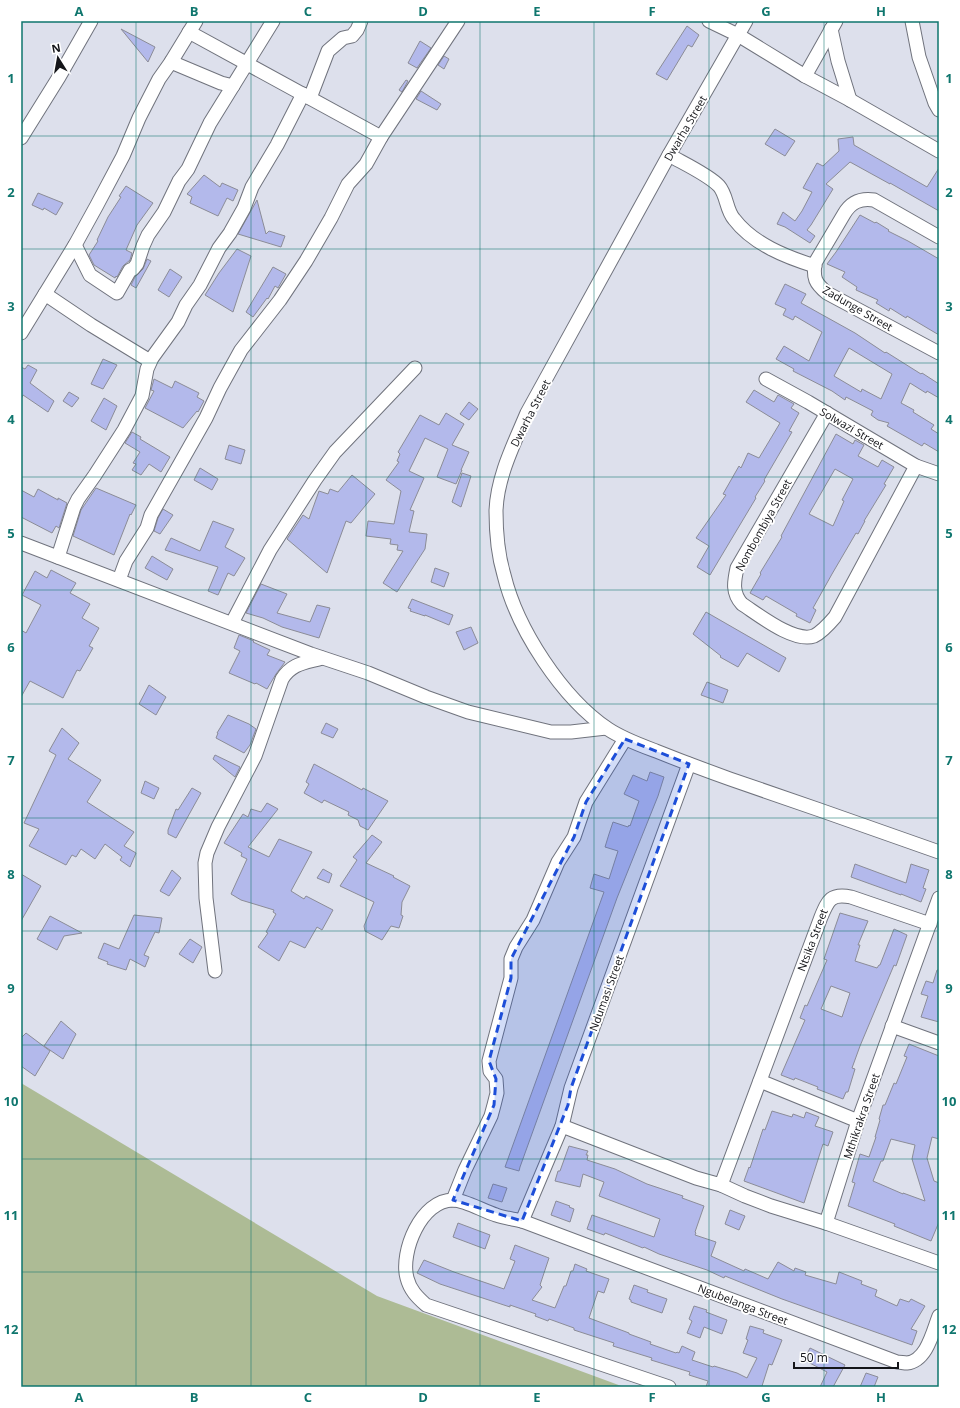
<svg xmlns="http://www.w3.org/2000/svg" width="960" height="1408" viewBox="0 0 960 1408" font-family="'Open Sans',sans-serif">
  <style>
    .green { fill: #adbb95 }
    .building { fill: #b3b9eb; stroke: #8b8c97; fill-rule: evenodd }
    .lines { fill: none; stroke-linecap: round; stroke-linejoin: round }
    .street-casing { stroke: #70737d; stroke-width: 15 }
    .street { stroke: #fff; stroke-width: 13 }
    .marked { fill: #1d4ed8; fill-opacity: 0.2; stroke: #1d4ed8; stroke-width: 3; stroke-dasharray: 8 5; stroke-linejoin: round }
    .grid { fill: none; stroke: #0f766e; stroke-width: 1; stroke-opacity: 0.55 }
    .labels { text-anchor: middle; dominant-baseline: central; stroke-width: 4; stroke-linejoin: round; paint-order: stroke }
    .street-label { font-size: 11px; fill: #141519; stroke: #fff }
    .neatline { fill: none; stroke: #0f766e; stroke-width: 1.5 }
    .grid-label { font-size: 13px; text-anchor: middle; font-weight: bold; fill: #0f766e }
  </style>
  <rect width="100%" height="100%" fill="#dde0ec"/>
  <polygon class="green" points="21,1083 377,1296 624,1387 21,1387"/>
  <g class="building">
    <polygon points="687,26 699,35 692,47 688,45 667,80 656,74"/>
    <polygon points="121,29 155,47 148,62"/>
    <polygon points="420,41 431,48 417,68 408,63"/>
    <polygon points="444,56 449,59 444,69 438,65"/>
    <polygon points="406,80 408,81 402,92 399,90"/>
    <polygon points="421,91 441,104 437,110 416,99"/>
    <polygon points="775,129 795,141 785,156 765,144"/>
    <polygon points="853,137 854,145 927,187 939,168 939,211 890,183 890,184 850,162 826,184 833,189 811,225 807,230 815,236 810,243 785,227 777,224 783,212 795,221 802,211 812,192 803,188 817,163 823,166 839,151 838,139"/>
    <polygon points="204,175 220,187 222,183 238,190 233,201 227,198 218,216 190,203 192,197 187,194"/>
    <polygon points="126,186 153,203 137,225 126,250 132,253 130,260 123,266 117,277 116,276 115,278 94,265 89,255 98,241 97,240 108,217 121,197 119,196"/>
    <polygon points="38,193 63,203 56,215 44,208 43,210 32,205"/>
    <polygon points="257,200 266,234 269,231 285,236 281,247 238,234"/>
    <polygon points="860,215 875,223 876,222 889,230 888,231 908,241 939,259 939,335 907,316 906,318 890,308 889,311 876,303 878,300 856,290 857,287 842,277 845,272 827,264 836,252"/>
    <polygon points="237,249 251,256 233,312 205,295 219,273"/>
    <polygon points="147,259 151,261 136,288 131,285 135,277 143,269"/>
    <polygon points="273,267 286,274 278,288 275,286 268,299 267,298 253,317 246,312"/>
    <polygon points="170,269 182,277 169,297 158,290"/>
    <path d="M785 284 806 294 801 303 855 333 885 353 886 352 921 374 922 373 939 384V398L927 391 926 393 910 383 901 403 914 410 913 412 934 425 931 429 939 434V452L924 443 922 446 887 426 889 423 878 420 871 415 873 411 846 397 845 400 832 391 793 371 794 369 776 359 784 346 809 361 822 332 795 316 793 320 783 315 786 309 775 304ZM849 348 892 374 881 399 862 389 861 392 834 376Z"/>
    <polygon points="103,359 117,365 103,389 91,384"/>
    <polygon points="28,365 37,370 30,383 54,401 48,412 23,395 21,399 21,367 25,369"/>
    <polygon points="154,379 172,388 175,381 199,393 197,397 204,401 198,412 197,411 183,428 145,408 154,391 151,390"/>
    <polygon points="754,390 774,402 778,395 794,404 791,408 799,413 789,431 792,432 764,480 765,481 755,497 756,498 710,575 697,567 709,546 696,538 726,495 723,494 739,466 741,468 748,453 759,458 780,423 746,402"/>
    <polygon points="69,392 79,398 72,407 63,401"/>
    <polygon points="104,398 117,406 106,430 91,421"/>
    <polygon points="469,402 478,409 469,420 460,414"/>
    <polygon points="446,413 464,424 452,445 469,452 461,470 462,470 456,484 437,477 448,449 425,438 409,471 424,478 410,510 414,511 409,532 427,534 425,549 397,592 383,583 403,551 397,550 398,545 390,544 391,539 366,536 368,521 394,524 401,491 386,480 399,462 397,461 400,454 398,452 420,415 439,425"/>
    <polygon points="132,432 141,437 140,439 170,457 161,472 149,464 141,475 132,470 136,464 133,463 140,452 125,443"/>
    <path d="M836 434 853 444 855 440 864 445 858 456 878 467 882 460 894 467 884 484 886 485 864 521H865L858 534 856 533 832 574 813 608 816 610 810 623 796 616 797 614 766 596 763 600 750 593 761 574 760 573 782 537 781 536ZM835 469 853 479 842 500 844 501 833 526 809 514Z"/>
    <polygon points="229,445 245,450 241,464 225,459"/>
    <polygon points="200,468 218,479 212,490 194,480"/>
    <polygon points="462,473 471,476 461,507 452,502"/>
    <polygon points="352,475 375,494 351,523 346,521 327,573 287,539 303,515 309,519 319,491 328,494 330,489 338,492"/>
    <polygon points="96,488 136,505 131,515 130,514 114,555 73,536 81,510"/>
    <polygon points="38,489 58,500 58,498 67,503 59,528 56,526 52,533 21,517 21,490 34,497"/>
    <polygon points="163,509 173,515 160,534 154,531 158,518"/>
    <polygon points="213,521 234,529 225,547 245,558 234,576 228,573 218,595 208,591 218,567 165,550 171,538 200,551"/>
    <polygon points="152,556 173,569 167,580 145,568"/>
    <polygon points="435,568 449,573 444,587 431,582"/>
    <polygon points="51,570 76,583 70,593 90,604 82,618 99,628 89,646 93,648 80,671 77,670 63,698 30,681 21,697 21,630 26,633 41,605 22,595 35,571 47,578"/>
    <polygon points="261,584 287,594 277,613 310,622 317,605 330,608 319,638 282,627 263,618 246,613"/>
    <polygon points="412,599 453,615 449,625 425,615 425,616 410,611 411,609 408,608"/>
    <polygon points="706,612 786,658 779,672 747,653 738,667 720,657 721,656 693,634"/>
    <polygon points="471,627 478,643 464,650 456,632"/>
    <polygon points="239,635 254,641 253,642 270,650 267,655 285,662 276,674 267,689 256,683 255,684 229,673 240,651 234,648"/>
    <polygon points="707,682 728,690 723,703 701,695"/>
    <polygon points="149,685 166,697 156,715 139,704"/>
    <polygon points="228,715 249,724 256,729 250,745 244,753 216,738 218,733 217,733"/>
    <polygon points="326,723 338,729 333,738 321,733"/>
    <polygon points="62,728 79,743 68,759 101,780 87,802 134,832 124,846 136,853 130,867 120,860 122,857 105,844 95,859 81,849 76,857 72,855 66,865 29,846 39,829 24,823 56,755 49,751"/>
    <polygon points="215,755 240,767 235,777 213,759"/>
    <polygon points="314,764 342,779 362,790 363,788 388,801 368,830 360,826 358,820 348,815 349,812 324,800 322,803 304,793 309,784 306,782"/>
    <polygon points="650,772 664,777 658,796 617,898 520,1167 519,1171 505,1167 604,892 590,888 594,874 609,879 618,851 605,847 609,834 613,822 628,827 629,825 630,826 639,801 624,794 633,775 647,781"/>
    <polygon points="145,781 159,788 154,799 141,793"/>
    <polygon points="192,788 201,793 176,838 168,834 168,830 176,809 178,810"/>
    <polygon points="267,803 278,809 248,847 269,857 279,839 312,852 291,891 304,899 306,896 333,910 322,930 317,927 305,948 290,941 279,961 258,947 268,933 266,932 276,914 273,912 274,910 241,900 231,894 247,859 241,856 242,853 224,843 243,814 248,817 251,809 261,812"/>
    <polygon points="372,835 382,842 366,863 394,876 393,877 410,886 402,902 401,915 403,916 399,928 391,926 382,940 365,931 364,926 374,902 340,886 357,860 353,857"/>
    <polygon points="855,864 906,883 911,864 929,870 923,888 926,889 921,902 901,894 901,895 851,877"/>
    <polygon points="323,869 332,874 329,883 317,878"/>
    <polygon points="172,870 181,878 169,896 160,891"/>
    <polygon points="21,874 41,886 21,921"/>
    <path d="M840 913 868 921 858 945H860L855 961 877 968 879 965H880L894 929 907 935 896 966 894 965 860 1046 852 1068 855 1069 848 1092H846L843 1099 817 1089 818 1087 795 1078 794 1080 781 1075 805 1020 800 1018 805 1005 807 1006 827 960 824 959ZM831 986 850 993 842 1017 821 1009Z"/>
    <polygon points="134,915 162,918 159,933 155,932 144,955 149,957 145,967 130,959 126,970 107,964 108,962 98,958 104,943 119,949"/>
    <polygon points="50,916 82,933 64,936 57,950 37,939"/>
    <polygon points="190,939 202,947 193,963 179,954"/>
    <polygon points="937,970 939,970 939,1022 921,1017 928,996 921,994 926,981 933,983"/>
    <polygon points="61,1021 76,1034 63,1059 44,1046"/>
    <polygon points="26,1033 50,1051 35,1076 21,1066 21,1038"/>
    <path d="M909 1044 939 1056V1139L932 1137 927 1158 934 1181 939 1183V1222L931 1241 894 1226 895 1224 848 1206 855 1183 852 1182 860 1154 869 1157 876 1137H875L880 1120 879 1119 883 1105H885L894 1083 896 1084 907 1057 904 1056ZM891 1139 915 1145 912 1159 925 1201 903 1193V1194L873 1181 881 1161H883Z"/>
    <polygon points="772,1111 792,1117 793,1114 804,1118 806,1112 819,1117 815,1126 833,1132 828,1146 823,1144 804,1203 744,1181 749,1167 750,1168 763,1129 765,1130"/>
    <polygon points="569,1146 588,1151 586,1155 588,1155 587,1160 615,1169 647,1184 683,1196 682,1198 704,1206 695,1232 696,1233 695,1235 716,1242 711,1256 744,1271 745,1269 768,1279 778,1262 794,1271 795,1268 806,1272 805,1275 836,1284 839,1272 862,1281 861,1284 877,1290 875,1296 897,1306 900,1299 909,1302 911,1299 925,1306 911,1329 917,1331 912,1345 782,1299 725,1276 724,1278 707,1270 659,1254 644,1247 643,1248 605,1233 604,1235 587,1229 592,1215 654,1237 660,1219 599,1196 604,1182 583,1174 580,1187 555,1181 558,1171 560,1171"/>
    <polygon points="493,1184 507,1188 502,1202 488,1198"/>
    <polygon points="556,1201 570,1206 569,1207 574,1209 570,1222 551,1215"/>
    <polygon points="730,1210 745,1216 739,1230 725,1224"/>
    <polygon points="458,1223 490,1235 485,1249 453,1237"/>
    <polygon points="515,1245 549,1258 540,1285 542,1287 532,1300 555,1308 564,1286 566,1286 571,1271 573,1271 575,1264 587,1269 586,1271 609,1279 604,1293 598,1291 589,1318 629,1333 629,1334 651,1342 650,1344 676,1353 677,1352 679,1353 682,1346 695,1352 692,1360 713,1367 714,1366 737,1373 747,1378 757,1358 743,1353 748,1340 746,1339 750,1326 764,1330 763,1333 782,1340 772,1365 769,1364 762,1386 764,1387 706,1387 708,1381 689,1375 690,1372 651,1360 652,1358 613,1346 614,1343 574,1330 574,1328 549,1319 548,1321 535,1316 536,1314 510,1305 510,1307 440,1284 417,1273 424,1260 454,1272 504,1289 515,1261 510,1259"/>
    <polygon points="634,1285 648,1290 647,1292 667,1299 662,1313 631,1302 631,1300 629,1299"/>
    <polygon points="694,1306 707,1310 706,1312 727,1320 722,1334 704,1327 700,1338 687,1333 692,1321 689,1319"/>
    <polygon points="810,1348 845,1365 833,1387 820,1387 827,1372 804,1360"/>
    <polygon points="866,1373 878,1377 874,1387 860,1387"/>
  </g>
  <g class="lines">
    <g class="street-casing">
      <g id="street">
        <polyline points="709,21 738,35 805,76 850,100 939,151"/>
        <path d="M746 21 669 155 527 413C514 444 497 477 496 511 496 532 498 555 504 575 517 629 562 698 608 729 623 739 640 745 656 751 681 761 705 770 730 779 800 803 869 827 939 852"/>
        <polyline points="912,21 919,57 935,103 939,110"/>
        <polyline points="831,29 838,61 850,100"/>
        <polyline points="189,32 381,137 458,21"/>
        <polyline points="171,62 221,83 233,86"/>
        <polyline points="805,76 836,21"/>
        <polyline points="310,98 328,51 343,38 352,36 357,30 361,21"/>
        <polyline points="21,138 59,77 91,21"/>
        <path d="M669 155C683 163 709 175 719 186 727 195 726 210 734 219 753 244 786 257 815 266"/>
        <path d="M939 237 874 200C860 198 851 202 844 214L815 263C813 278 815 283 827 293L939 353"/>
        <polyline points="75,245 90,275 117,293 130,270 133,269 137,264 143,246 148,235 164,212 179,181 188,169 210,123 273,21"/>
        <polyline points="45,294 91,325 150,361"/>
        <polyline points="21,333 75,245 97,205 123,156 139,118 159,79 171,62 196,21"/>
        <polyline points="766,379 808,402 916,466 939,474"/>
        <path d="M827 413 737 568C734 582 732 593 742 604 759 615 794 643 814 636 822 632 829 624 835 617L916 466"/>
        <polyline points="21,543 311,654 368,673 426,697 468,712 551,732 571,732 606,728"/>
        <polyline points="58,557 74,507 78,499 95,475 124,430 142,396 147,369 152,358 178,322 186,305 200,285 219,248 230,233 244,208 252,187 277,145 303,94"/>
        <polyline points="119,580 126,561 147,528 151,515 206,418 220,388 241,350 280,300 306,261 331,218 348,184 366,164 381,137"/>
        <polyline points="232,623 270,550 315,480 335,452 415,368"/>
        <path d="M215 971 206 898 205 863 207 853 218 827 255 756 282 679C292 663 305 663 322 658"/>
        <polyline points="892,1026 939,1043"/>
        <polyline points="760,1081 858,1121"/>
        <path d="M562 1126 696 1178 721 1185 821 917C828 900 831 893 851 897L930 924"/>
        <polyline points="721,1185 745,1196 771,1206 826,1223 939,1263"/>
        <polyline points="453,1200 465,1170 491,1116 494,1105 497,1093 496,1079 490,1071 489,1061 511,978 511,959 516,947 533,920 558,862 574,837 586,802 625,739"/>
        <polyline points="522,1221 562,1126 571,1088 689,764"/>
        <polyline points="826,1223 858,1121 939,898"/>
        <path d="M669 1387 426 1305C417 1297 410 1290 407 1278 400 1252 421 1200 453 1200 465 1200 483 1211 496 1215 504 1218 514 1219 522 1221L897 1362C900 1362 904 1363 907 1363 927 1361 933 1331 939 1316"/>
      </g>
    </g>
    <use href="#street" class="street"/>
  </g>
  <path class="marked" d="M625 739 689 764 571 1088 568 1105 522 1221 453 1200 494 1105 496 1079 489 1061 511 978V959L574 837 586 802Z"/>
  <path class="grid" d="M136 21V1387M251 21V1387M366 21V1387M480 21V1387M594 21V1387M709 21V1387M824 21V1387M21 136H939M21 249H939M21 363H939M21 477H939M21 590H939M21 704H939M21 818H939M21 931H939M21 1045H939M21 1159H939M21 1272H939"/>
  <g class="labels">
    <g class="street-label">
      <text transform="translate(685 128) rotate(-60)">Dwarha Street</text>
      <text transform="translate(858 308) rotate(30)">Zadunge Street</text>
      <text transform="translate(530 413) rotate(-63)">Dwarha Street</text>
      <text transform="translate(852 428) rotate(30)">Solwazi Street</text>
      <text transform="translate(763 525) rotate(-61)">Nombombiya Street</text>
      <text transform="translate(812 940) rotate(-69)">Ntsika Street</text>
      <text transform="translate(606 993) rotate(-70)">Ndumasi Street</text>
      <text transform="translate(861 1116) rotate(-71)">Mthikrakra Street</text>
      <text transform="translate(743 1304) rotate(21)">Ngubelanga Street</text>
    </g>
  </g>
  <rect width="960" height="1408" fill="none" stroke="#ffffff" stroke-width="44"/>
  <g transform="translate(58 58) rotate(349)" stroke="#ffffff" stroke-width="3" paint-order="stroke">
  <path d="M0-3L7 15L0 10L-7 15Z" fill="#141519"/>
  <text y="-6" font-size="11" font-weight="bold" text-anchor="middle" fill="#141519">N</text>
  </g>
  <path d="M794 1362v6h104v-6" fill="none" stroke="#141519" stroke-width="2"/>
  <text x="800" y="1362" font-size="12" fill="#141519" stroke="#ffffff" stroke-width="3" paint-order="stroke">50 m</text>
  <rect x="22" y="22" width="916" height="1364" class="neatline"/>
  <g class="grid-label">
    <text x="79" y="16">A</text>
    <text x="194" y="16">B</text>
    <text x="308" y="16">C</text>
    <text x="423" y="16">D</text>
    <text x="537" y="16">E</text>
    <text x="652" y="16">F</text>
    <text x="766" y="16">G</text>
    <text x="881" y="16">H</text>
    <text x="11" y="83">1</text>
    <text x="949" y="83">1</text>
    <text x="11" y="197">2</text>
    <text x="949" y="197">2</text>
    <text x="11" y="311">3</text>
    <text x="949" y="311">3</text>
    <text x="11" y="424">4</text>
    <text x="949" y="424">4</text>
    <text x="11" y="538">5</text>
    <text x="949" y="538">5</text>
    <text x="11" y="652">6</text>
    <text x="949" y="652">6</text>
    <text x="11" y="765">7</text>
    <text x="949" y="765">7</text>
    <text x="11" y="879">8</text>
    <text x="949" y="879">8</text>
    <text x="11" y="993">9</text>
    <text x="949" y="993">9</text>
    <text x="11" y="1106">10</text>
    <text x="949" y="1106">10</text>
    <text x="11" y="1220">11</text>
    <text x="949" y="1220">11</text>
    <text x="11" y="1334">12</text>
    <text x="949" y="1334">12</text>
    <text x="79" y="1402">A</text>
    <text x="194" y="1402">B</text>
    <text x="308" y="1402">C</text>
    <text x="423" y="1402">D</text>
    <text x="537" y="1402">E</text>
    <text x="652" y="1402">F</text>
    <text x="766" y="1402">G</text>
    <text x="881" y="1402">H</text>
  </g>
</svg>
